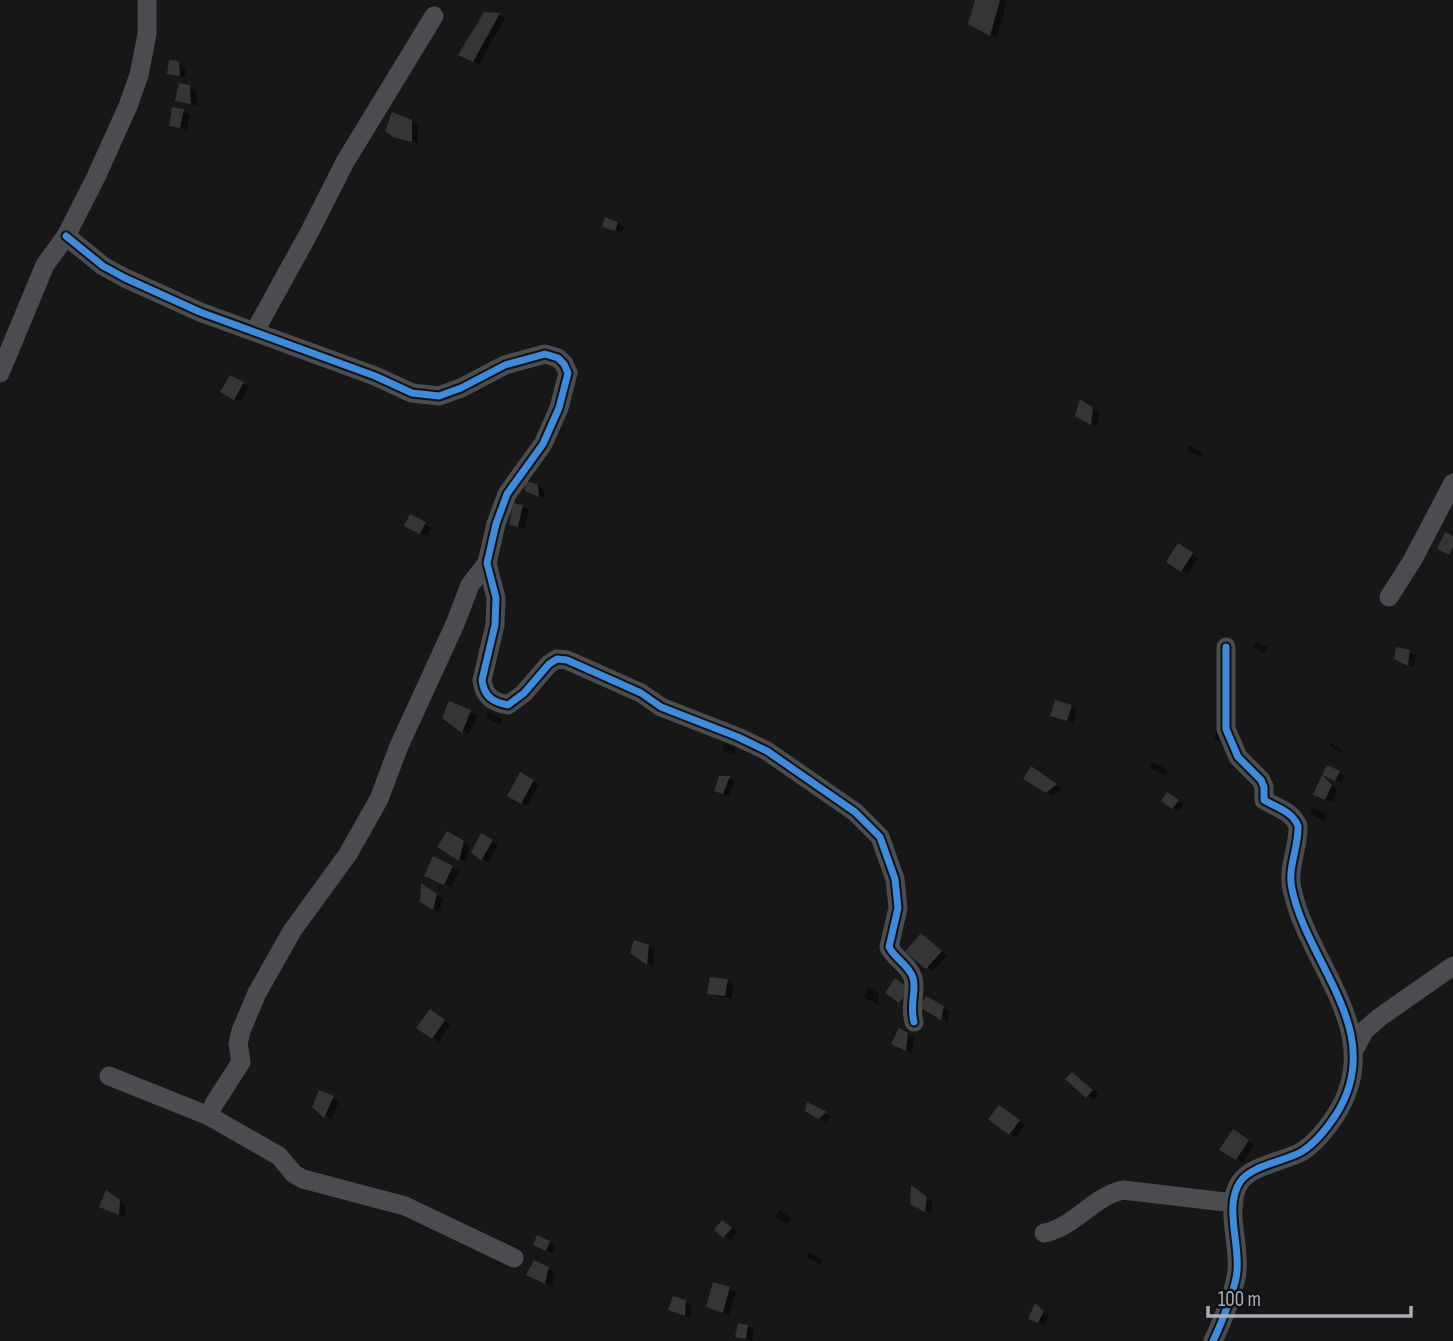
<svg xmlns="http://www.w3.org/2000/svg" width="1453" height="1341" viewBox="0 0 1453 1341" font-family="'Sofia Sans Condensed',sans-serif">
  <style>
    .shadow { fill: #0007 }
    .building { fill: #353536 }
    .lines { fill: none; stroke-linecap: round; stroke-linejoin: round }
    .minor { stroke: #4b4c50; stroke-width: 19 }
    .cycleway-casing { stroke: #111113; stroke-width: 11 }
    .cycleway { stroke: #408adc; stroke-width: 7 }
  </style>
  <rect width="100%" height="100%" fill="#171717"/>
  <g class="shadow">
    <polygon points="976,0 1007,0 997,38 970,23"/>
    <polygon points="485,14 499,15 505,18 479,64 466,58"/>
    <polygon points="178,63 185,67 186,78 169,73"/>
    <polygon points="190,87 196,91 197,106 177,100"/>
    <polygon points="184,111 190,115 187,130 171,125"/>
    <polygon points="411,121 418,125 418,144 394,136"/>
    <polygon points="617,223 624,227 622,233 604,226"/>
    <polygon points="231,377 249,387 241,402 223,392"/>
    <polygon points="1081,401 1099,413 1097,426 1077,415"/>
    <polygon points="1189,445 1202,452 1203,458 1187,450"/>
    <polygon points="538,486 544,490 545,498 533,494"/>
    <polygon points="522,507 529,510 525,529 511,524"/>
    <polygon points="411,517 431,528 427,536 407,525"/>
    <polygon points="1179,546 1198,558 1188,574 1168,562"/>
    <polygon points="1257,642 1268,647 1264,653 1253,647"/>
    <polygon points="1397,649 1416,655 1414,667 1396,658"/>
    <polygon points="450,703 477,715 469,735 444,717"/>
    <polygon points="1071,707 1077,710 1073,723 1052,715"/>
    <polygon points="488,712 502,719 502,725 486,718"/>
    <polygon points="1216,733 1221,735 1228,746 1214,739"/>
    <polygon points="1331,743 1342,750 1343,753 1330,746"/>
    <polygon points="723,744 735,747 735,755 724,751"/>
    <polygon points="1152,762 1166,769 1167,776 1150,768"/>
    <polygon points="1328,767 1345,776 1341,783 1324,774"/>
    <polygon points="1032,769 1062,788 1053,796 1026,778"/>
    <polygon points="521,774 539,785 527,806 509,795"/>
    <polygon points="729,778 735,781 729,796 722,793"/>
    <polygon points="1323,778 1337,790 1332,802 1321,798"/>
    <polygon points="1168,794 1184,804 1179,811 1163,801"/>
    <polygon points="1311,807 1327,814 1325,822 1310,813"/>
    <polygon points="447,833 470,846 465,862 439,847"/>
    <polygon points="482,836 498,845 488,863 473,851"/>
    <polygon points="434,858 459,871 451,887 433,878"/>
    <polygon points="427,888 443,899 439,912 422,901"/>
    <polygon points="922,935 947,955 933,971 908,952"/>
    <polygon points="648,946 655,950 653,967 632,952"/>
    <polygon points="727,981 733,985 732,999 715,996 709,993"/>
    <polygon points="868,988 878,993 879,1005 864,998"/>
    <polygon points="927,998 949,1011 948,1022 922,1007"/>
    <polygon points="436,1015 450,1025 439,1042 433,1038"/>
    <polygon points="907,1034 914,1038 912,1053 900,1047"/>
    <polygon points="1078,1078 1098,1094 1094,1100 1088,1096"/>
    <polygon points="333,1098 339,1101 331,1120 314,1107"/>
    <polygon points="809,1104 831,1117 825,1122 807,1110"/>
    <polygon points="1006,1111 1025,1125 1016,1137 1010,1134"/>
    <polygon points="1233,1132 1254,1145 1243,1162 1222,1149"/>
    <polygon points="918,1190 933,1202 931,1213 912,1203"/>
    <polygon points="113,1196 125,1205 125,1217 107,1210"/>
    <polygon points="780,1210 792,1218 787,1224 775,1216"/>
    <polygon points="728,1225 737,1232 731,1240 716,1230"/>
    <polygon points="549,1242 555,1246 552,1253 541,1248"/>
    <polygon points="809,1252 823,1260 821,1265 807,1257"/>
    <polygon points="535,1262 555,1273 552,1286 529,1274"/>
    <polygon points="729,1289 736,1292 729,1315 708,1307"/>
    <polygon points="685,1302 691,1305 691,1318 670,1310"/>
    <polygon points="1041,1309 1049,1316 1045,1326 1036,1322"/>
    <polygon points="748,1326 754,1330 752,1341 737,1336"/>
  </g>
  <g class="building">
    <polygon points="975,0 1000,0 990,36 968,24"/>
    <polygon points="484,12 500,13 473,62 458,55"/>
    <polygon points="169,60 179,61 180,76 167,74"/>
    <polygon points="179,83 190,85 191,104 175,101"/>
    <polygon points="172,107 184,109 180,128 169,126"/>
    <polygon points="392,112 412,120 412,142 393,137 385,131"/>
    <polygon points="605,217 618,222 615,231 602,227"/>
    <polygon points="230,375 244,382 234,400 220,392"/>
    <polygon points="1080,399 1093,408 1091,425 1075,416"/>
    <polygon points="524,480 538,485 539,497 525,491"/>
    <polygon points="513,503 523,505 518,527 509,525"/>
    <polygon points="410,514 426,522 420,534 404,526"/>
    <polygon points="1445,532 1453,536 1453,547 1449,555 1437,549"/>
    <polygon points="1178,543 1193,553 1181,572 1166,562"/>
    <polygon points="1396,647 1410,650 1408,666 1394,659"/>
    <polygon points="1055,700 1072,705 1067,721 1050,716"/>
    <polygon points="449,701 471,710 462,733 442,718"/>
    <polygon points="1327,765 1340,771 1335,781 1322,775"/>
    <polygon points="1031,766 1057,784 1046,793 1023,779"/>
    <polygon points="520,772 534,780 521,804 507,796"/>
    <polygon points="1322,775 1332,785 1325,800 1313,795"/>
    <polygon points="719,776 730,776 723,794 714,791"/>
    <polygon points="1167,792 1179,800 1172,809 1161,801"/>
    <polygon points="447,831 464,841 459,861 437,847"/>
    <polygon points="481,833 493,840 481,861 471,852"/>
    <polygon points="433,856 453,866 444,885 424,876"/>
    <polygon points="421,883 437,894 433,910 420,902"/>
    <polygon points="921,933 942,951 926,969 905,952"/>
    <polygon points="634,940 649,945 647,965 630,953"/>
    <polygon points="710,977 728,979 725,996 707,994"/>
    <polygon points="895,978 909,988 899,1003 885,993"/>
    <polygon points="926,996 944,1006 941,1020 919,1007"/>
    <polygon points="430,1009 445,1020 432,1039 416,1028"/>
    <polygon points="899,1028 908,1033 906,1051 891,1044"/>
    <polygon points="1072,1072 1093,1090 1086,1098 1065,1079"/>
    <polygon points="319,1090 334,1096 324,1118 312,1107"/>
    <polygon points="807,1102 827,1112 818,1119 805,1111"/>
    <polygon points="999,1105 1020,1120 1009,1135 988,1119"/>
    <polygon points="1233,1129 1249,1140 1236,1160 1219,1150"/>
    <polygon points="911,1185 927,1197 925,1212 910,1204"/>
    <polygon points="106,1190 120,1200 119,1215 99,1207"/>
    <polygon points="722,1220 732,1228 723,1238 714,1230"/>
    <polygon points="537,1235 550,1241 546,1251 533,1245"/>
    <polygon points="534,1260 549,1267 545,1284 526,1275"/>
    <polygon points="713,1282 730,1287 723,1313 706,1307"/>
    <polygon points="673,1296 686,1300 685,1316 668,1310"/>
    <polygon points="1035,1303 1044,1311 1038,1323 1028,1319"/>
    <polygon points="738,1323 748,1325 746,1339 735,1337"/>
  </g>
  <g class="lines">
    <g class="minor">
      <path d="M66 236 103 266 125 278 200 312 375 376 412 393 439 396 461 388 505 365 545 354 558 358 564 364 568 373 559 408 543 444 507 494 496 524 487 563 496 598 495 625 482 680C484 696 492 702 508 705L524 693 549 664 557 659 567 660 641 693 661 707 738 737 767 751 855 812 880 837 895 879 898 908 889 947C895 959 909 965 913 978 917 990 909 1004 914 1022"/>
      <polyline points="255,331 309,233 345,162 434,16"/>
      <polyline points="0,373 45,265 66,236 96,177 128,106 139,75 147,34 147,0"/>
      <polyline points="1389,597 1412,561 1453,483"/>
      <polyline points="1354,1050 1365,1030 1380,1017 1453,966"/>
      <polyline points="109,1076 209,1116 279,1156 294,1174 303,1179 405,1206 514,1258"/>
      <polyline points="209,1116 214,1104 241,1062 238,1044 241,1031 257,993 292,931 348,854 379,799 399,746 455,624 470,585 487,563"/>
      <path d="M1044 1233C1075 1227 1092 1197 1123 1190L1234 1203"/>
      <path d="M1213 1341C1220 1327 1236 1287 1237 1271 1240 1244 1224 1206 1240 1182 1250 1166 1285 1161 1301 1152 1316 1143 1328 1127 1337 1113 1387 1031 1308 966 1292 889 1287 868 1299 847 1298 826 1292 811 1277 808 1264 800V787L1261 780 1238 757 1226 729V647"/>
    </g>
    <g class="cycleway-casing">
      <g id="cycleway">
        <path d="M66 236 103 266 125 278 200 312 375 376 412 393 439 396 461 388 505 365 545 354 558 358 564 364 568 373 559 408 543 444 507 494 496 524 487 563 496 598 495 625 482 680C484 696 492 702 508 705L524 693 549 664 557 659 567 660 641 693 661 707 738 737 767 751 855 812 880 837 895 879 898 908 889 947C895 959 909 965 913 978 917 990 909 1004 914 1022"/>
        <path d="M1213 1341C1220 1327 1236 1287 1237 1271 1240 1244 1224 1206 1240 1182 1250 1166 1285 1161 1301 1152 1316 1143 1328 1127 1337 1113 1387 1031 1308 966 1292 889 1287 868 1299 847 1298 826 1292 811 1277 808 1264 800V787L1261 780 1238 757 1226 729V647"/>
      </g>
    </g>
    <use href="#cycleway" class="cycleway"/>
  </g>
  <path d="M1208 1306v10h203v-10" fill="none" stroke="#a8adb8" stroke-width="3.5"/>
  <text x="1218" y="1306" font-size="21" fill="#a8adb8" stroke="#111113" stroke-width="5" paint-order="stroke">100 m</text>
</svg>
